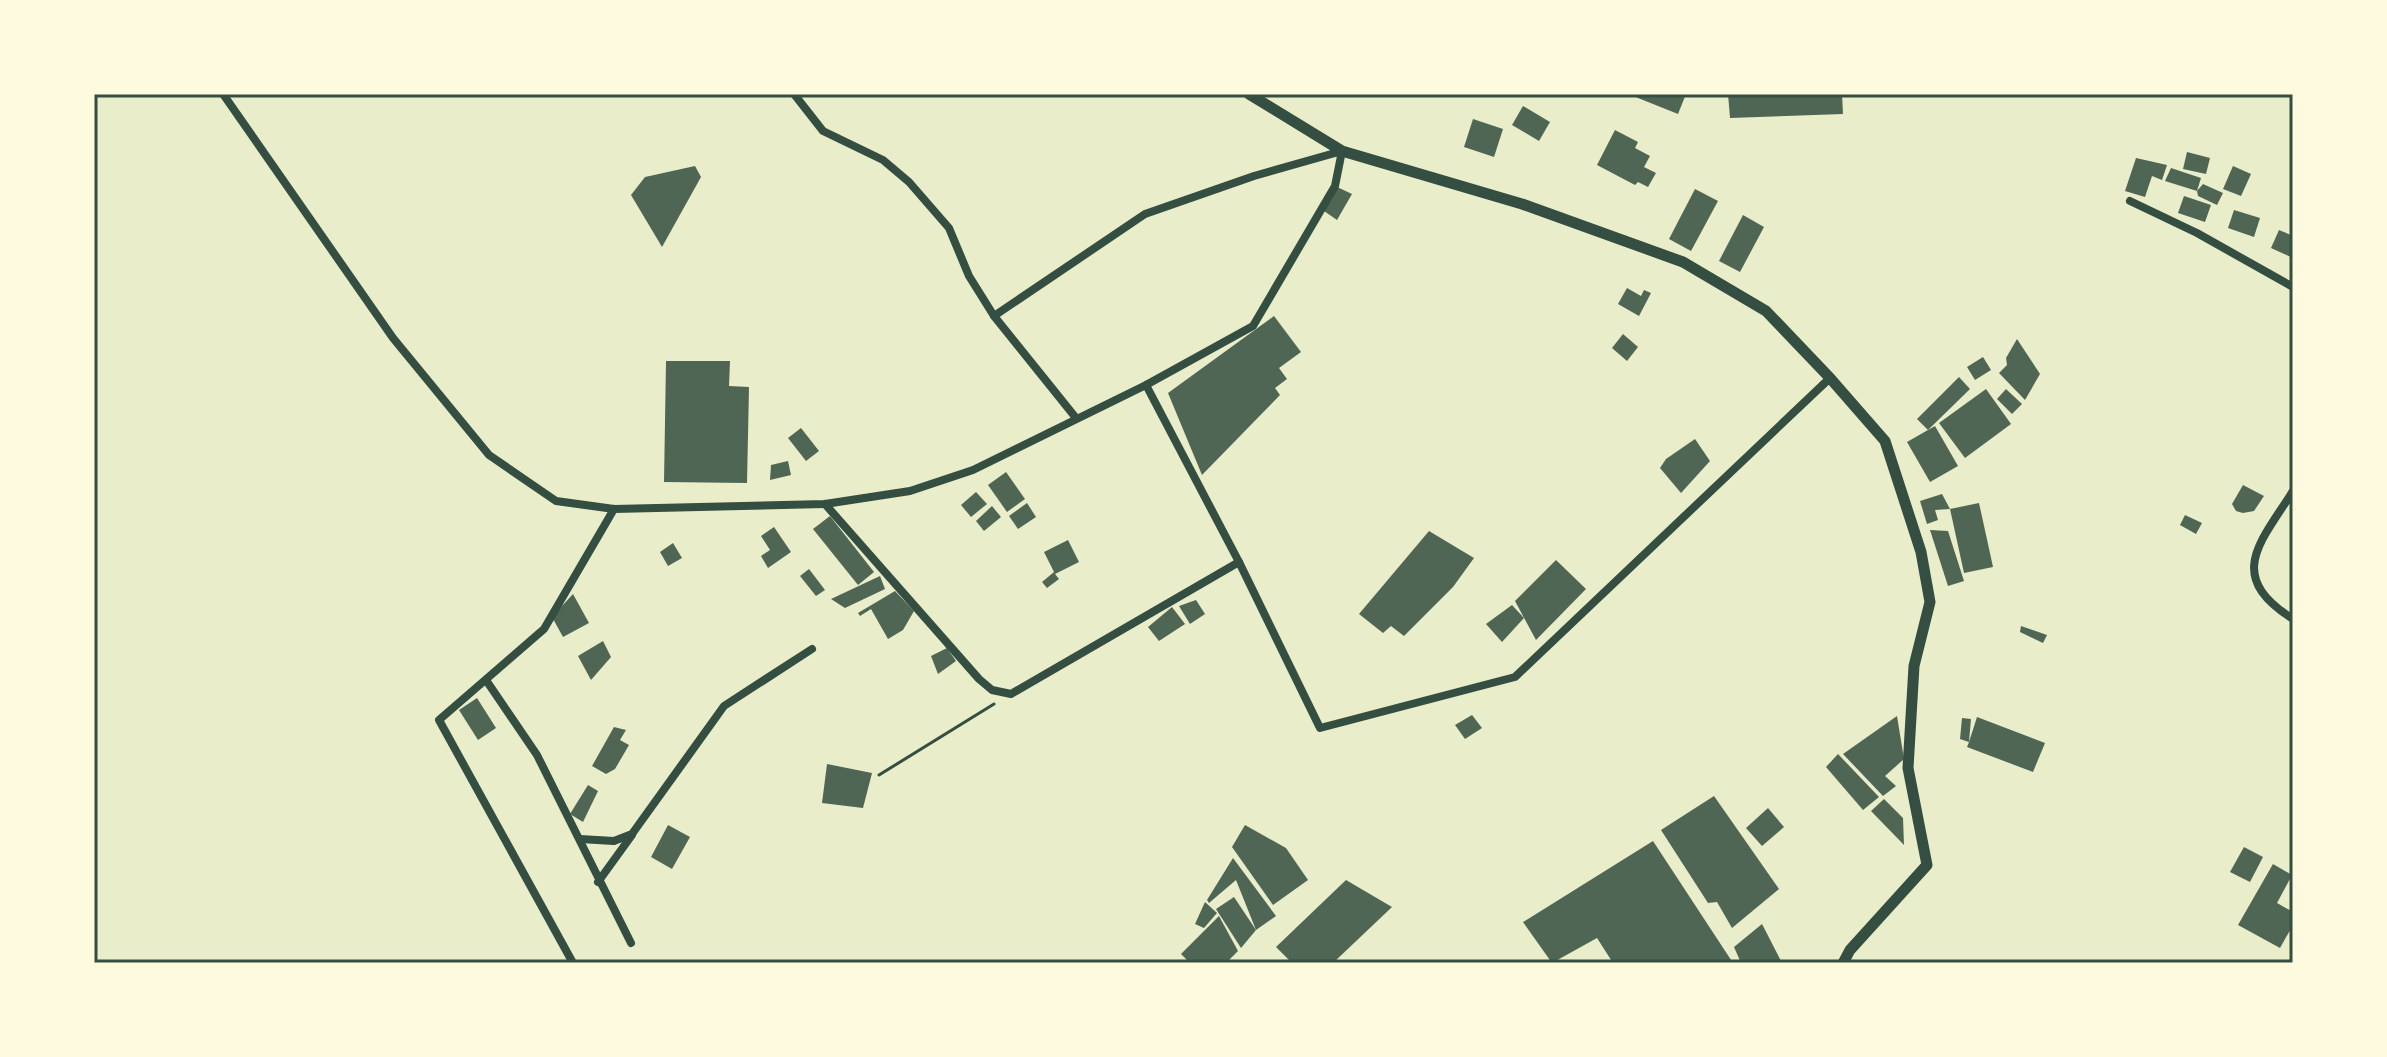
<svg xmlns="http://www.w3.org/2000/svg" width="2387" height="1057" viewBox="0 0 2387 1057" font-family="Helvetica,sans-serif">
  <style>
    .building { fill: #4f6655 }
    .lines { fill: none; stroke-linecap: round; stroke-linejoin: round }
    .path { stroke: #344e41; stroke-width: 3 }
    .minor { stroke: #344e41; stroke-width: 8 }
    .tertiary { stroke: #344e41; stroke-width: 11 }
    .neatline { fill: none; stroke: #344e41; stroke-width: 3 }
  </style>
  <rect width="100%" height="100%" fill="#e9edc9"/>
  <g class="building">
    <polygon points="1628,94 1686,94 1678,114"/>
    <polygon points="1728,94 1842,94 1843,114 1730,118"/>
    <polygon points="1523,106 1550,122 1539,141 1512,125"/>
    <polygon points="1473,119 1503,129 1494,157 1464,147"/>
    <polygon points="1615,130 1638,142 1635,148 1650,156 1644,167 1656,173 1648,187 1638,182 1635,185 1597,165"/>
    <polygon points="2187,152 2210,158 2206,174 2183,169"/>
    <polygon points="2136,158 2167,165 2162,180 2152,176 2145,197 2125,191"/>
    <polygon points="695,166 701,177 662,247 631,195 645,177"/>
    <polygon points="2233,166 2251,174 2241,196 2223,189"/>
    <polygon points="2171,168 2201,178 2197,191 2203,184 2223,193 2217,205 2198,196 2197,191 2165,181"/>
    <polygon points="1335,186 1352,194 1337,220 1324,211"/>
    <polygon points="1695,189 1718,201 1691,251 1669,239"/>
    <polygon points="2184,196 2211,205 2205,222 2178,213"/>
    <polygon points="2234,210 2260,218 2254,237 2228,228"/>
    <polygon points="1743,215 1764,227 1740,272 1719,261"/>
    <polygon points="2279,230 2293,236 2293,258 2271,248"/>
    <polygon points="1627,288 1641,296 1644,290 1651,293 1639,316 1618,304"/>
    <polygon points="1274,316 1301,352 1279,368 1287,379 1275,388 1280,395 1202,475 1168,393"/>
    <polygon points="1623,334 1638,347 1627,361 1612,348"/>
    <polygon points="2017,339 2040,374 2025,400 1999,373 2007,365 2006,358"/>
    <polygon points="1983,357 1991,370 1975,380 1967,367"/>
    <polygon points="666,361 730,361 729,386 749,387 747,483 664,482"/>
    <polygon points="1959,377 1970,389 1928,430 1917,419"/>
    <polygon points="1986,389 2011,424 1965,458 1939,423"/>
    <polygon points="2006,389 2022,404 2012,414 1997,399"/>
    <polygon points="1935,426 1958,466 1930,482 1907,442"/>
    <polygon points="801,428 819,451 806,461 788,438"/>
    <polygon points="1695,439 1710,461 1681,493 1660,468 1666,459"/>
    <polygon points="788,461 791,475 770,480 771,465"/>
    <polygon points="1006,472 1025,499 1007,512 988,485"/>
    <polygon points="2243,485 2264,496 2254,511 2243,513 2236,511 2232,504"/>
    <polygon points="976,492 987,504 971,517 961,505"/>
    <polygon points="1942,494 1950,509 1935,510 1938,520 1927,524 1920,501"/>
    <polygon points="1027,503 1036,517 1018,529 1009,516"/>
    <polygon points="1979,503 1993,567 1964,573 1950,509"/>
    <polygon points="992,506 1001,517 984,531 976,521"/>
    <polygon points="2185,515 2202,523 2196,534 2180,525"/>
    <polygon points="830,516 874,572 858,585 813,529"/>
    <polygon points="774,527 791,552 768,568 761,556 770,550 761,536"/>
    <polygon points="1930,530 1948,531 1964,581 1948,586"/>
    <polygon points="1429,531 1474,558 1453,587 1404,636 1391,626 1383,633 1359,614"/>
    <polygon points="1068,540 1079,562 1055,574 1059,579 1047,588 1042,582 1054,572 1044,552"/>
    <polygon points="673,543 682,558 668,566 660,552"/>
    <polygon points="1556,560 1586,589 1536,640 1515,601"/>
    <polygon points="809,569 825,590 816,596 800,576"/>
    <polygon points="880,576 885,589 845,608 831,599"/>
    <polygon points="895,591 914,611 903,630 888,639 871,609 860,616 858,613"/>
    <polygon points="573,594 589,623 563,637 552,617"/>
    <polygon points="1196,600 1205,614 1190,624 1179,606"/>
    <polygon points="1512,605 1524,618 1502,642 1486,624"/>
    <polygon points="1172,607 1185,624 1159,641 1148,627"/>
    <polygon points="2021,626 2047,635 2043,643 2020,632"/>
    <polygon points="603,641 611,657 591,680 578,656"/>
    <polygon points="947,648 956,661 938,674 931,656"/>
    <polygon points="477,698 496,728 478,740 459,710"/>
    <polygon points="1472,715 1482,728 1465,739 1455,725"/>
    <polygon points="1897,716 1904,759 1885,776 1896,786 1883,796 1843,754"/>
    <polygon points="1977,717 2045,743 2033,772 1967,747 1969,742 1960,739 1962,718 1971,719 1969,742"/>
    <polygon points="614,727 626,730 620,740 629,745 615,769 606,774 592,766"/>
    <polygon points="1838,754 1879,797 1863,810 1826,767"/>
    <polygon points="827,764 872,773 863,808 822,803"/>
    <polygon points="588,785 598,791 583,822 570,814"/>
    <polygon points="1714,796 1779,889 1732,928 1717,902 1708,903 1661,830"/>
    <polygon points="1884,799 1903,818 1904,845 1871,811"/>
    <polygon points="1768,808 1784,827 1762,846 1746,828"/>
    <polygon points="668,825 690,837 672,869 651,857"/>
    <polygon points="1245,825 1286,848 1308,880 1273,905 1232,847"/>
    <polygon points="1653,841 1733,963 1613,963 1597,938 1552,963 1523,922"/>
    <polygon points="2244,847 2263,857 2250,882 2230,872"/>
    <polygon points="1233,858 1276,916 1256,930 1236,880 1209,903 1207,900"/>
    <polygon points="2273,864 2292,875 2277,903 2293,912 2293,925 2280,948 2238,925"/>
    <polygon points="1346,880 1392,907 1333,963 1292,963 1276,947"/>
    <polygon points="1234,897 1256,930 1241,948 1216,909"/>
    <polygon points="1205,902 1217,913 1204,928 1195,924"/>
    <polygon points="1219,916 1238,951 1226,963 1190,963 1181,954"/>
    <polygon points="1762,924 1782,963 1741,963 1734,947"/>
  </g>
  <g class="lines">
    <polyline class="path" points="879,775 994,704"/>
    <g class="minor">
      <polyline points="223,94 393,338 489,455 556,501 614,509 825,504 910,491 973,470 1146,385 1253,326 1335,186 1342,151 1254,176 1145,214 994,316 1076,418"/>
      <polyline points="794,94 823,131 883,160 909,182 949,228 969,276 994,316"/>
      <polyline points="2130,201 2197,233 2293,287"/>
      <polyline points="1146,385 1239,562 1320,728 1515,677 1830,378"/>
      <path d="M2293 491C2260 543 2225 576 2293 619"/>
      <polyline points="825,504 979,679 992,690 1011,694 1239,562"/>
      <polyline points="486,680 537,755 631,943"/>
      <polyline points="580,839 614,841 632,834 724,706 812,649"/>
      <polyline points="598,882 632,835"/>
      <polyline points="573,963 439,720 544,629 614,509"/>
    </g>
    <polyline class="tertiary" points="1249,94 1342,151 1522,204 1683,262 1766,311 1830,378 1885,441 1921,552 1930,602 1914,666 1908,768 1927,865 1850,950 1843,963"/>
  </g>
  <rect width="2387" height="1057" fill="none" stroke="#fefae0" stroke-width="192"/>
  <rect x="96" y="96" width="2195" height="865" class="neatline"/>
</svg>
